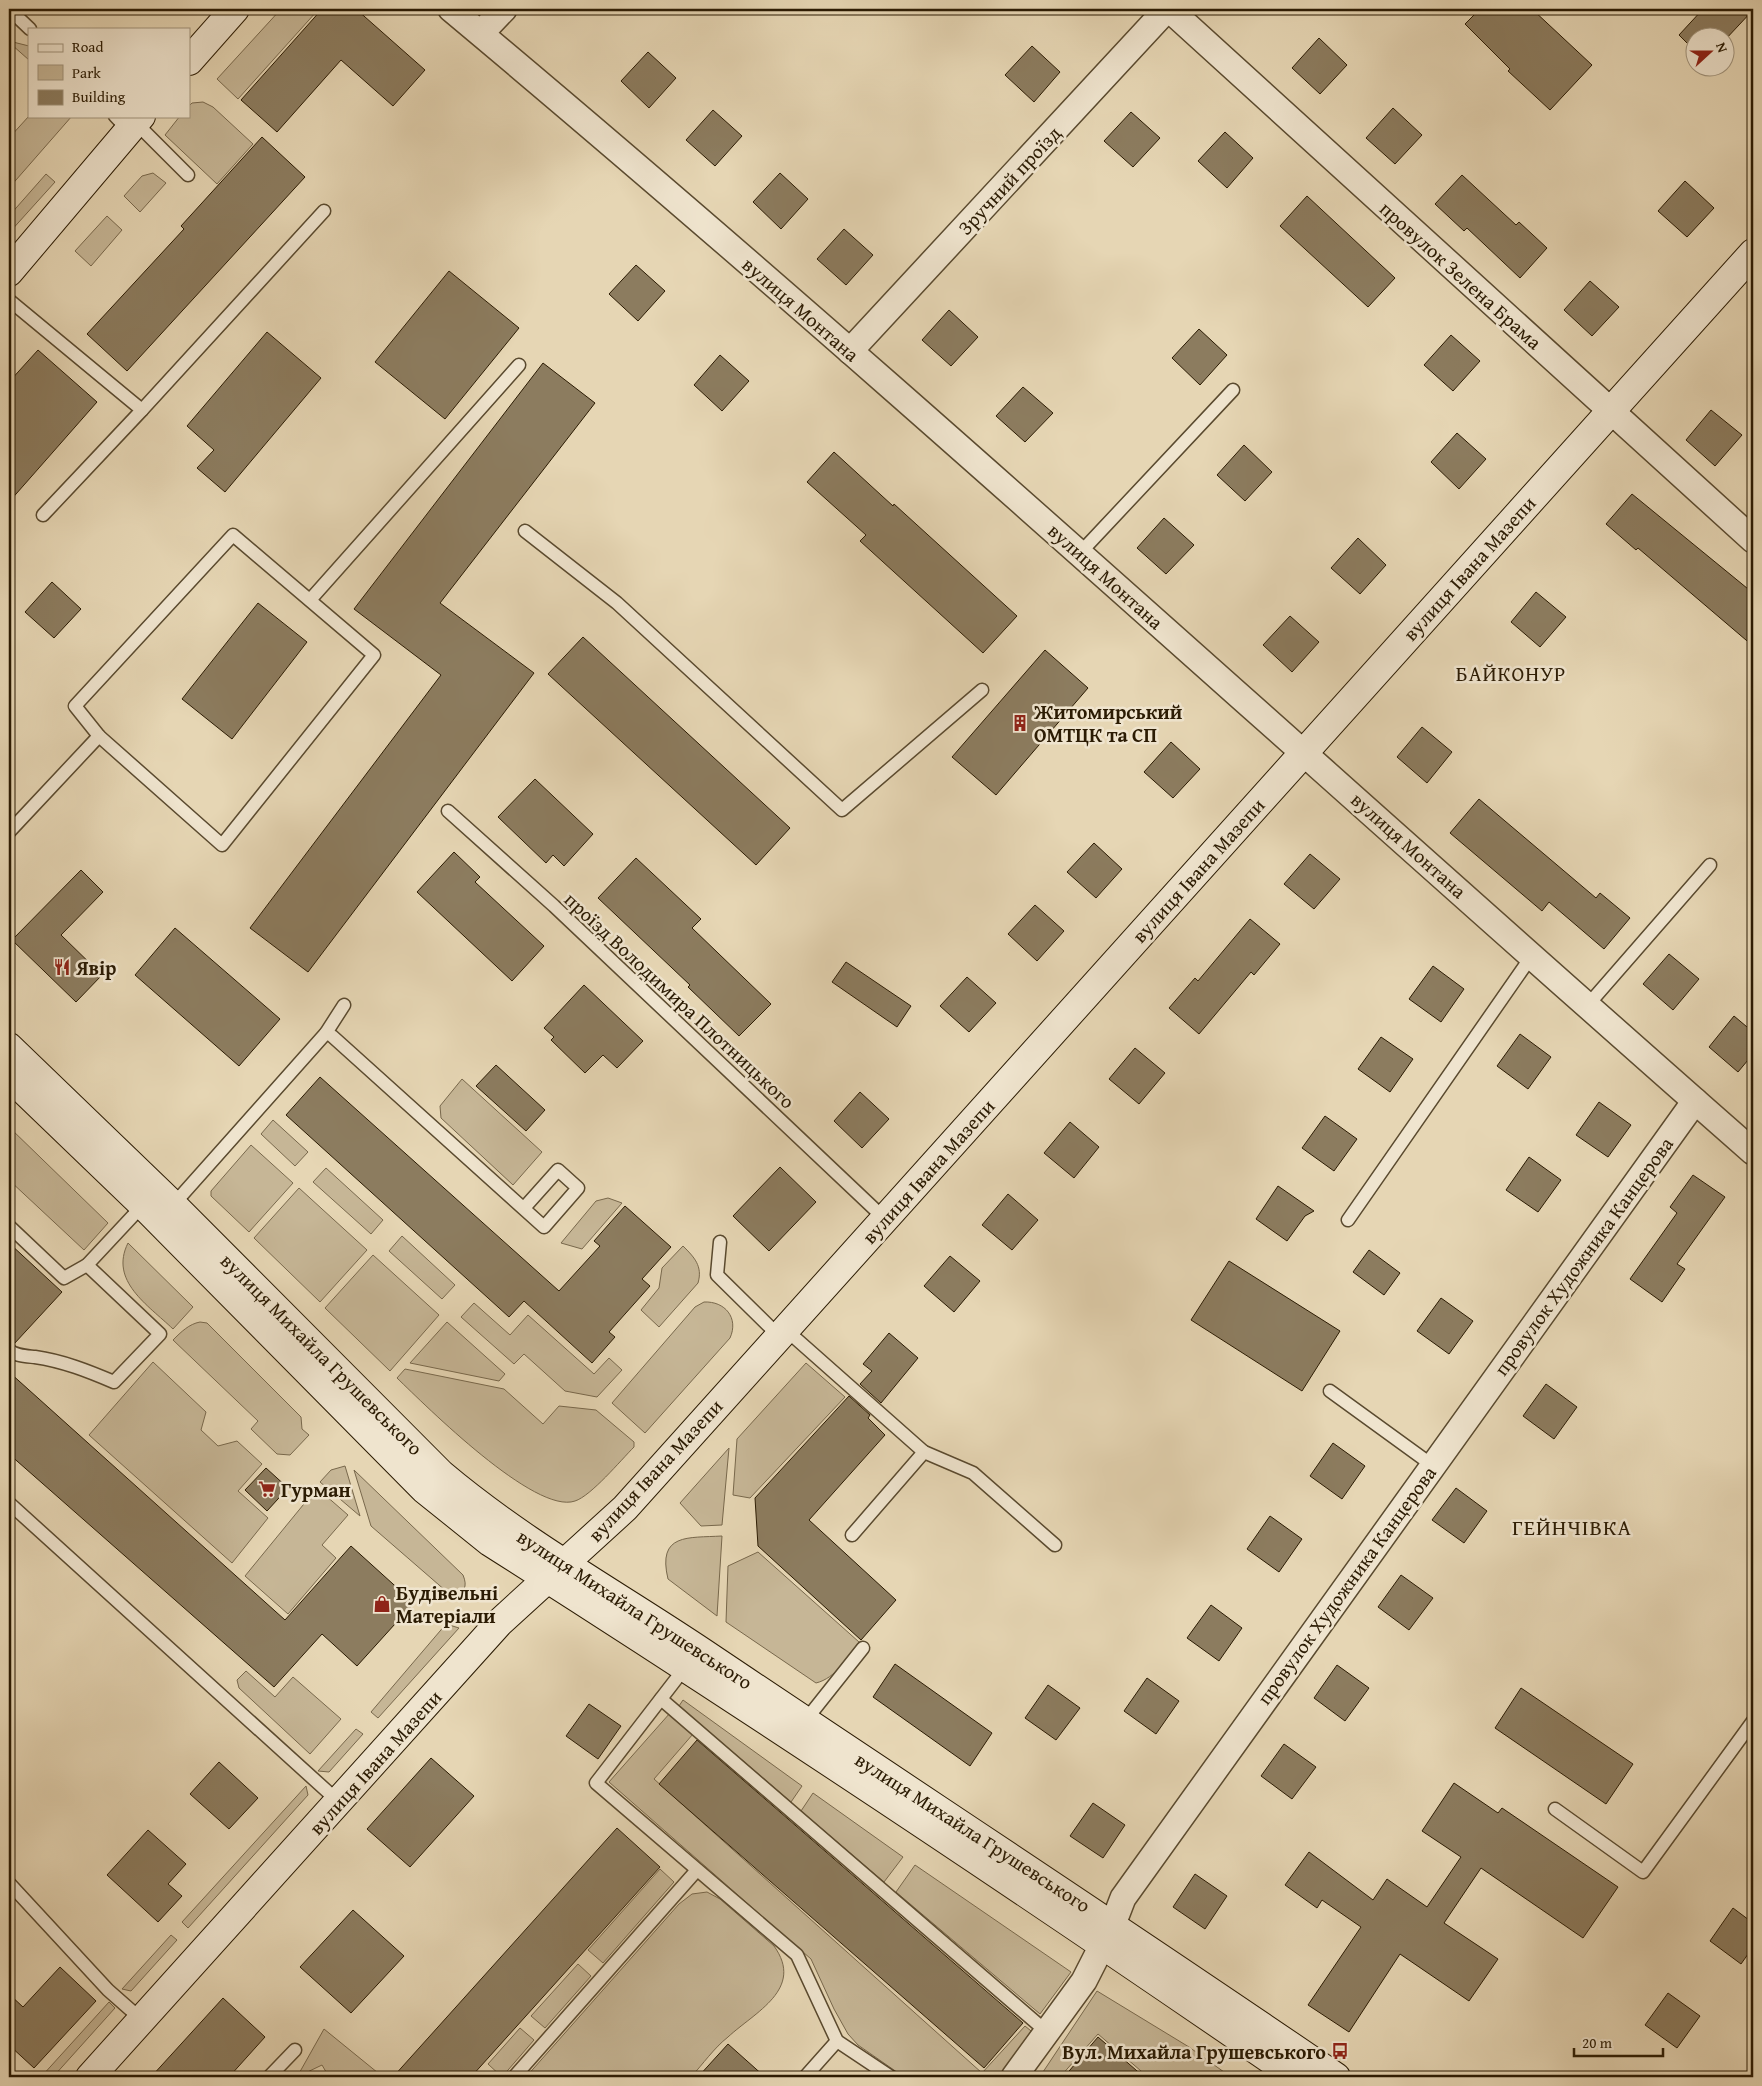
<svg xmlns="http://www.w3.org/2000/svg" width="1762" height="2086" viewBox="0 0 1762 2086" font-family="'Gentium Book Plus',serif">
  <style>
    .green { fill: #c6b696; stroke: #78684c }
    .building { fill: #8c7c5f; stroke: #2b1b03 }
    .lines { fill: none; stroke-linecap: round; stroke-linejoin: round }
    .lane-casing { stroke: #5a4a2f; stroke-width: 15 }
    .street-casing { stroke: #5a4a2f; stroke-width: 28 }
    .secondary-casing { stroke: #2b1b03; stroke-width: 30 }
    .lane { stroke: #efe4ce; stroke-width: 12 }
    .street { stroke: #efe4ce; stroke-width: 25 }
    .secondary { stroke: #efe4ce; stroke-width: 28 }
    .labels { text-anchor: middle; dominant-baseline: central; stroke-width: 5; stroke-linejoin: round; paint-order: stroke }
    .street-label { font-size: 20px; fill: #2b1b03; stroke: #efe4ce }
    .poi-label { font-size: 20px; font-weight: bold; fill: #2b1b03; stroke: #efe4ce; text-anchor: start }
    .neighbourhood-label { font-size: 21px; letter-spacing: 1px; fill: #2b1b03; stroke: #efe4ce }
    .quarter-label { font-size: 22px; letter-spacing: 1px; fill: #2b1b03; stroke: #efe4ce }
  </style>
  <rect width="100%" height="100%" fill="#e6d6b4"/>
  <filter id="stains"><feTurbulence type="fractalNoise" baseFrequency=".004" numOctaves="4"/><feColorMatrix values="0 0 0 0 .2 0 0 0 0 .09 0 0 0 0 .02 0 0 0 .5 -.17"/></filter>
  <radialGradient id="worn" r=".72"><stop offset=".6" stop-color="#630" stop-opacity="0"/><stop offset="1" stop-color="#630" stop-opacity=".3"/></radialGradient>
  <g class="green">
    <polygon points="281,9 314,9 317,11 238,99 217,79"/>
    <polygon points="9,41 29,46 29,60 12,45 9,48"/>
    <polygon points="203,102 213,107 253,144 217,184 165,135 180,116 189,116 189,106 192,103"/>
    <polygon points="29,116 72,116 9,188 9,138"/>
    <polygon points="153,173 166,183 140,212 124,196 142,176"/>
    <polygon points="46,174 55,182 9,233 9,216"/>
    <polygon points="107,216 122,230 91,266 75,251"/>
    <polygon points="462,1079 542,1152 513,1185 441,1118 440,1106"/>
    <polygon points="273,1120 308,1152 295,1166 261,1134"/>
    <polygon points="9,1127 108,1223 84,1250 9,1180"/>
    <polygon points="251,1145 293,1183 249,1232 211,1196 211,1191"/>
    <polygon points="326,1168 383,1220 371,1234 313,1182"/>
    <polygon points="299,1188 367,1250 320,1302 254,1238"/>
    <polygon points="608,1198 622,1203 582,1249 561,1243 596,1201"/>
    <polygon points="402,1236 455,1285 442,1299 389,1251"/>
    <path d="M128 1243 193 1307 173 1329C148 1305 109 1281 128 1243Z"/>
    <path d="M683 1246C694 1257 703 1266 698 1283L659 1327 641 1310 659 1288 662 1268Z"/>
    <polygon points="373,1255 439,1315 390,1371 325,1308"/>
    <path d="M704 1302C725 1301 739 1318 730 1338L645 1433 612 1403 695 1307Z"/>
    <polygon points="474,1303 510,1335 528,1315 594,1374 609,1358 622,1370 597,1397 565,1391 524,1354 514,1364 461,1317"/>
    <path d="M200 1322 207 1323 301 1417 302 1429 309 1435 290 1455 277 1454 251 1429 258 1421 173 1340C181 1332 189 1324 200 1322Z"/>
    <polygon points="447,1322 505,1374 499,1381 410,1363"/>
    <polygon points="153,1362 206,1412 201,1430 218,1446 237,1441 262,1464 238,1491 268,1518 232,1563 89,1435"/>
    <polygon points="806,1363 845,1397 750,1498 733,1495 737,1439"/>
    <path d="M405 1369 504 1389 543 1424 559 1406 596 1410 634 1442V1447C621 1460 591 1496 575 1501 535 1515 426 1406 397 1378Z"/>
    <polygon points="729,1448 722,1525 701,1526 680,1503"/>
    <polygon points="345,1466 360,1516 320,1482 331,1470"/>
    <path d="M354 1470 463 1575C468 1587 464 1592 454 1598L371 1526Z"/>
    <polygon points="317,1488 348,1515 322,1545 336,1558 288,1614 245,1576"/>
    <path d="M722 1536 717 1616 668 1579C657 1533 688 1538 722 1536Z"/>
    <path d="M758 1552 859 1642C847 1658 836 1678 816 1683L726 1622 728 1566Z"/>
    <polygon points="446,1624 459,1628 378,1718 371,1712"/>
    <polygon points="246,1671 275,1697 293,1677 341,1719 310,1754 239,1688 237,1680"/>
    <polygon points="683,1700 802,1786 791,1802 679,1706"/>
    <polygon points="670,1713 693,1734 654,1779 982,2073 1025,2026 1036,2035 1002,2077 904,2077 858,2045 848,2034 834,2009 811,1959 609,1782"/>
    <polygon points="356,1729 363,1734 329,1772 318,1771"/>
    <polygon points="306,1786 308,1795 188,1928 182,1922"/>
    <polygon points="813,1793 903,1857 884,1882 801,1811"/>
    <polygon points="915,1865 1071,1972 1040,2014 896,1892"/>
    <polygon points="660,1869 674,1882 603,1963 588,1950"/>
    <path d="M707 1892 720 1899 774 1946C805 1989 755 2012 728 2037 714 2048 703 2064 691 2077H526L679 1904 692 1894Z"/>
    <polygon points="171,1935 177,1940 131,1991 122,1989"/>
    <polygon points="578,1964 591,1976 545,2028 531,2016"/>
    <polygon points="1097,1991 1189,2047 1231,2077 1148,2077 1098,2034 1060,2077 1042,2077 1043,2072"/>
    <polygon points="109,2002 115,2008 53,2077 41,2077"/>
    <polygon points="520,2028 534,2040 502,2077 488,2064"/>
    <polygon points="324,2029 383,2077 329,2077 322,2065 297,2077"/>
  </g>
  <g class="building">
    <polygon points="322,9 356,9 425,70 393,106 341,60 277,132 241,100"/>
    <polygon points="1480,9 1532,9 1592,65 1550,110 1508,71 1510,69 1465,24"/>
    <polygon points="1703,9 1753,9 1753,10 1724,41 1724,38 1694,38 1694,50 1679,35"/>
    <polygon points="1319,38 1347,65 1320,94 1292,68"/>
    <polygon points="1032,46 1060,72 1034,102 1005,75"/>
    <polygon points="648,52 676,78 649,108 621,81"/>
    <polygon points="1393,108 1422,135 1395,164 1366,138"/>
    <polygon points="713,110 742,136 715,166 686,140"/>
    <polygon points="1131,112 1160,138 1133,167 1104,141"/>
    <polygon points="1225,132 1253,158 1227,188 1198,161"/>
    <polygon points="262,137 305,177 127,371 87,334 184,229 181,226"/>
    <polygon points="780,173 808,199 781,229 753,202"/>
    <polygon points="1462,175 1516,225 1519,222 1547,248 1520,278 1467,228 1464,231 1435,204"/>
    <polygon points="1685,181 1714,208 1687,237 1658,211"/>
    <polygon points="1307,196 1395,278 1368,307 1280,226"/>
    <polygon points="844,229 873,255 846,285 817,259"/>
    <polygon points="636,265 665,291 638,321 609,294"/>
    <polygon points="449,271 519,328 445,419 375,362"/>
    <polygon points="1590,281 1619,307 1592,336 1564,310"/>
    <polygon points="949,310 978,337 951,366 922,340"/>
    <polygon points="1199,329 1227,355 1200,385 1172,358"/>
    <polygon points="267,332 321,378 225,492 197,468 214,450 187,426"/>
    <polygon points="1451,335 1480,361 1453,391 1424,365"/>
    <polygon points="38,350 97,402 9,502 9,382"/>
    <polygon points="720,355 749,381 722,411 694,385"/>
    <polygon points="543,363 595,403 440,603 534,673 308,972 250,928 441,675 354,609"/>
    <polygon points="1023,387 1053,413 1025,442 996,416"/>
    <polygon points="1711,410 1742,435 1715,466 1686,440"/>
    <polygon points="1457,433 1486,459 1459,489 1431,462"/>
    <polygon points="1244,445 1272,472 1245,501 1217,475"/>
    <polygon points="834,452 893,506 894,504 1017,616 983,653 860,541 866,535 807,482"/>
    <polygon points="1632,494 1753,593 1753,646 1638,548 1636,550 1606,524"/>
    <polygon points="1164,518 1194,545 1166,574 1137,548"/>
    <polygon points="1358,538 1386,565 1360,594 1331,568"/>
    <polygon points="52,582 81,609 54,638 25,612"/>
    <polygon points="1536,592 1566,617 1540,647 1511,622"/>
    <polygon points="258,603 307,642 232,739 182,699"/>
    <polygon points="1290,616 1319,642 1292,672 1263,645"/>
    <polygon points="583,637 790,828 756,865 548,674"/>
    <polygon points="1045,650 1088,688 996,795 952,757"/>
    <polygon points="1422,727 1452,752 1427,783 1397,757"/>
    <polygon points="1171,742 1200,769 1173,798 1144,772"/>
    <polygon points="535,779 593,834 564,866 553,855 546,863 498,817"/>
    <polygon points="1479,799 1596,898 1600,893 1630,918 1604,949 1549,902 1542,911 1450,833"/>
    <polygon points="1094,843 1122,869 1096,898 1067,872"/>
    <polygon points="454,852 480,877 475,882 544,946 512,981 417,892"/>
    <polygon points="1310,854 1340,879 1314,909 1284,884"/>
    <polygon points="636,858 701,919 692,928 771,1004 739,1036 688,987 690,985 598,898"/>
    <polygon points="81,870 103,892 61,935 102,975 76,1002 12,940"/>
    <polygon points="1035,905 1064,931 1037,961 1008,934"/>
    <polygon points="1250,919 1280,944 1254,975 1251,972 1199,1034 1169,1008 1195,978 1198,981"/>
    <polygon points="175,928 280,1019 239,1066 135,975"/>
    <polygon points="1669,954 1699,979 1673,1010 1643,984"/>
    <polygon points="846,962 911,1006 897,1027 832,982"/>
    <polygon points="1433,966 1464,989 1441,1022 1409,999"/>
    <polygon points="967,977 996,1003 969,1032 940,1006"/>
    <polygon points="584,985 643,1041 617,1068 603,1055 585,1073 551,1040 554,1037 544,1028"/>
    <polygon points="1734,1016 1753,1032 1753,1054 1738,1072 1709,1047"/>
    <polygon points="1520,1034 1551,1057 1528,1089 1497,1066"/>
    <polygon points="1381,1037 1413,1059 1390,1092 1358,1069"/>
    <polygon points="1135,1048 1165,1073 1139,1104 1109,1079"/>
    <polygon points="496,1065 545,1110 526,1131 476,1086"/>
    <polygon points="320,1077 559,1291 600,1246 594,1241 625,1206 671,1247 642,1279 650,1286 609,1332 615,1337 592,1363 524,1301 509,1317 286,1115"/>
    <polygon points="860,1092 889,1119 862,1148 834,1121"/>
    <polygon points="1599,1102 1631,1125 1608,1157 1576,1135"/>
    <polygon points="1325,1116 1357,1139 1334,1171 1302,1148"/>
    <polygon points="1070,1122 1099,1147 1074,1178 1044,1153"/>
    <polygon points="1529,1157 1561,1180 1538,1212 1506,1190"/>
    <polygon points="780,1167 816,1202 769,1251 733,1216"/>
    <polygon points="1693,1175 1725,1197 1677,1264 1685,1269 1662,1302 1630,1279 1677,1213 1670,1207"/>
    <polygon points="1278,1186 1314,1211 1305,1216 1287,1241 1256,1219"/>
    <polygon points="1008,1194 1038,1220 1012,1250 982,1225"/>
    <polygon points="9,1243 62,1292 14,1344 9,1342"/>
    <polygon points="1369,1250 1400,1273 1384,1295 1353,1272"/>
    <polygon points="950,1256 980,1281 954,1312 924,1286"/>
    <polygon points="1229,1261 1340,1331 1302,1391 1191,1320"/>
    <polygon points="1441,1298 1473,1321 1449,1354 1417,1331"/>
    <polygon points="889,1333 918,1358 881,1403 860,1384 872,1371 863,1364"/>
    <polygon points="9,1372 285,1620 351,1546 414,1603 357,1666 322,1634 274,1687 9,1454"/>
    <polygon points="1546,1384 1577,1407 1554,1439 1523,1416"/>
    <polygon points="849,1396 870,1415 868,1418 885,1435 809,1520 896,1600 861,1640 758,1546 755,1498"/>
    <polygon points="1333,1443 1365,1466 1342,1499 1310,1476"/>
    <polygon points="266,1468 288,1488 267,1511 245,1490"/>
    <polygon points="1456,1488 1487,1511 1464,1543 1432,1520"/>
    <polygon points="1270,1516 1302,1539 1279,1572 1247,1549"/>
    <polygon points="1401,1575 1433,1598 1409,1630 1378,1607"/>
    <polygon points="1211,1605 1242,1628 1219,1661 1187,1638"/>
    <polygon points="895,1664 992,1733 970,1766 873,1697"/>
    <polygon points="1337,1665 1369,1688 1345,1721 1314,1698"/>
    <polygon points="1147,1678 1179,1701 1156,1734 1124,1711"/>
    <polygon points="1048,1685 1080,1708 1056,1740 1025,1718"/>
    <polygon points="1521,1688 1633,1764 1606,1804 1495,1728"/>
    <polygon points="589,1704 621,1726 598,1759 566,1736"/>
    <polygon points="697,1740 1023,2023 984,2068 659,1784"/>
    <polygon points="1284,1744 1316,1767 1292,1799 1261,1776"/>
    <polygon points="431,1758 474,1796 410,1867 367,1829"/>
    <polygon points="219,1762 258,1798 229,1829 190,1794"/>
    <polygon points="1454,1783 1498,1813 1502,1808 1618,1887 1583,1938 1481,1868 1444,1923 1498,1959 1469,2001 1400,1954 1349,2032 1308,2005 1361,1927 1322,1900 1317,1908 1285,1885 1309,1852 1373,1900 1387,1879 1427,1907 1461,1857 1422,1831"/>
    <polygon points="1093,1803 1125,1825 1103,1858 1070,1836"/>
    <polygon points="617,1828 660,1867 471,2077 393,2077"/>
    <polygon points="148,1830 186,1864 168,1884 182,1896 158,1922 107,1875"/>
    <polygon points="1195,1874 1227,1896 1205,1929 1173,1907"/>
    <polygon points="1733,1908 1753,1923 1753,1947 1741,1964 1710,1941"/>
    <polygon points="353,1910 404,1956 351,2013 300,1967"/>
    <polygon points="60,1967 96,2001 34,2068 9,2045 9,1994 23,2007"/>
    <polygon points="1668,1993 1700,2016 1677,2048 1645,2025"/>
    <polygon points="223,1998 265,2037 229,2077 151,2077"/>
    <polygon points="1098,2037 1144,2077 1064,2077"/>
    <polygon points="728,2044 765,2077 698,2077"/>
  </g>
  <g class="lines">
    <g class="lane-casing">
      <g id="lane">
        <polyline points="9,9 30,29"/>
        <polyline points="115,116 129,131"/>
        <polyline points="136,123 188,175"/>
        <polyline points="9,300 142,410 43,515"/>
        <polyline points="142,410 324,211"/>
        <polyline points="525,531 617,603 842,810 982,690"/>
        <polygon points="233,535 374,655 222,845 99,736 75,706"/>
        <polyline points="1080,553 1233,390"/>
        <polyline points="310,600 519,365"/>
        <polyline points="448,811 554,906 885,1219"/>
        <polyline points="9,832 99,736"/>
        <polyline points="1587,1006 1710,865"/>
        <polyline points="326,1033 332,1036 544,1227 578,1188 558,1170 524,1208"/>
        <polyline points="173,1205 326,1033 344,1005"/>
        <polyline points="1348,1220 1531,957"/>
        <polyline points="9,1226 64,1278 87,1265"/>
        <polyline points="720,1242 717,1275 779,1336"/>
        <polyline points="785,1329 924,1452 973,1473 1055,1545"/>
        <path d="M9 1350C16 1356 25 1356 35 1357 63 1361 88 1371 114 1382L160 1334 87 1265 143 1205"/>
        <polyline points="1330,1391 1432,1465"/>
        <polyline points="9,1503 339,1802"/>
        <polyline points="852,1535 924,1452"/>
        <polyline points="687,1665 596,1783 797,1955 837,2041 891,2077"/>
        <polyline points="661,1699 1047,2032"/>
        <polyline points="805,1721 863,1648"/>
        <polyline points="1555,1809 1643,1872 1753,1721"/>
        <polyline points="9,1883 108,1990 142,2020"/>
        <polyline points="269,2077 295,2050"/>
        <polyline points="514,2077 697,1870"/>
        <polyline points="805,2077 837,2041"/>
      </g>
    </g>
    <g class="street-casing">
      <g id="street">
        <path d="M451 9C894 379 1319 771 1753 1152"/>
        <polyline points="1169,9 1753,540"/>
        <polyline points="481,33 504,9"/>
        <polyline points="850,351 1167,9"/>
        <polyline points="1014,2077 1084,1981 1113,1924 1123,1898 1695,1101"/>
      </g>
    </g>
    <g class="secondary-casing">
      <g id="secondary">
        <polyline points="189,61 235,9"/>
        <polyline points="9,272 141,116"/>
        <path d="M9 1047 173 1205 441 1474C525 1545 623 1598 714 1660 921 1799 1130 1936 1336 2077"/>
        <path d="M9 1076 143 1205 424 1489 490 1542C762 1715 1030 1894 1296 2077"/>
        <polyline points="90,2077 499,1623 625,1508 1753,253"/>
      </g>
    </g>
    <use href="#lane" class="lane"/>
    <use href="#street" class="street"/>
    <use href="#secondary" class="secondary"/>
  </g>
  <defs>
    <g id="building-bare" transform="scale(1.35)"><path d="M-4-6H4V6H1V3H-1V6H-4ZM-2.5-4.3h1.7v1.8h-1.7ZM.8-4.3h1.7v1.8H.8ZM-2.5-1h1.7V.8h-1.7ZM.8-1h1.7V.8H.8Z" fill="#8f2418" stroke="#efe4ce" stroke-width="2.5" paint-order="stroke"/></g>
    <g id="restaurant-bare" transform="scale(1.35)"><path d="M-5-6h1v4h1v-4h1v4h1v-4h1v5L-1.5 .5V6h-2V.5L-5-1ZM5-6V6H3V1.5H1.5Q1.5-4 5-6Z" fill="#8f2418" stroke="#efe4ce" stroke-width="2.5" paint-order="stroke"/></g>
    <g id="supermarket-bare" transform="scale(1.35)"><path d="M-6-5.5h2.5l.6 2H6L4.5 2H-2.5L-4.4-4H-6ZM-1.5 3.2a1.3 1.3 0 1 0 .1 0ZM3 3.2a1.3 1.3 0 1 0 .1 0Z" fill="#8f2418" stroke="#efe4ce" stroke-width="2.5" paint-order="stroke"/></g>
    <g id="shop-bare" transform="scale(1.35)"><path d="M-5-2.5h2.3a2.7 3.5 0 0 1 5.4 0H5L5.5 6h-11ZM-1.5-2.5h3a1.5 2.3 0 0 0-3 0Z" fill="#8f2418" stroke="#efe4ce" stroke-width="2.5" paint-order="stroke"/></g>
    <g id="bus-bare" transform="scale(1.35)"><path d="M-5-6H5V4H4V6H2V4H-2V6H-4V4H-5ZM-3.5-4V0h7V-4ZM-3.5 1.2v1.5H-2V1.2ZM2 1.2v1.5H3.5V1.2Z" fill="#8f2418" stroke="#efe4ce" stroke-width="2.5" paint-order="stroke"/></g>
  </defs>
  <g fill-rule="evenodd">
    <use href="#building-bare" x="1020" y="723"/>
    <use href="#restaurant-bare" x="62" y="967"/>
    <use href="#supermarket-bare" x="267" y="1489"/>
    <use href="#shop-bare" x="382" y="1604"/>
    <use href="#bus-bare" x="1340" y="2051"/>
  </g>
  <g class="labels">
    <g class="street-label">
      <text transform="translate(1009 180) rotate(-47)">Зручний проїзд</text>
      <text transform="translate(1461 275) rotate(42)">провулок Зелена Брама</text>
      <text transform="translate(801 309) rotate(41)">вулиця Монтана</text>
      <text transform="translate(1469 568) rotate(-48)">вулиця Івана Мазепи</text>
      <text transform="translate(1106 576) rotate(42)">вулиця Монтана</text>
      <text transform="translate(1409 845) rotate(42)">вулиця Монтана</text>
      <text transform="translate(1198 870) rotate(-48)">вулиця Івана Мазепи</text>
      <text transform="translate(680 1000) rotate(43)">проїзд Володимира Плотницького</text>
      <text transform="translate(928 1171) rotate(-48)">вулиця Івана Мазепи</text>
      <text transform="translate(1583 1256) rotate(-54)">провулок Художника Канцерова</text>
      <text transform="translate(322 1354) rotate(45)">вулиця Михайла Грушевського</text>
      <text transform="translate(655 1470) rotate(-47)">вулиця Івана Мазепи</text>
      <text transform="translate(1346 1585) rotate(-54)">провулок Художника Канцерова</text>
      <text transform="translate(635 1609) rotate(33)">вулиця Михайла Грушевського</text>
      <text transform="translate(375 1762) rotate(-48)">вулиця Івана Мазепи</text>
      <text transform="translate(973 1832) rotate(33)">вулиця Михайла Грушевського</text>
    </g>
    <g class="poi-label">
      <text x="1034" y="711">Житомирський<tspan x="1034" dy="23">ОМТЦК та СП</tspan></text>
      <text x="76" y="967">Явір</text>
      <text x="281" y="1489">Гурман</text>
      <text x="396" y="1592">Будівельні<tspan x="396" dy="23">Матеріали</tspan></text>
      <text x="1326" y="2051" text-anchor="end">Вул. Михайла Грушевського</text>
    </g>
    <g class="neighbourhood-label">
      <text x="1511" y="673">БАЙКОНУР</text>
    </g>
    <g class="quarter-label">
      <text x="1572" y="1527">ГЕЙНЧІВКА</text>
    </g>
  </g>
  <rect width="1762" height="2086" fill="none" stroke="#e6d6b4" stroke-width="30"/>
  <rect x="10" y="10" width="1742" height="2066" fill="none" stroke="#2b1b03" stroke-width="2.5"/>
  <rect x="15" y="15" width="1732" height="2056" fill="none" stroke="#2b1b03"/>
  <rect x="28" y="28" width="162" height="90" fill="#efe4ce" stroke="#a1947d"/>
  <rect x="38" y="44" width="25" height="8" fill="#efe4ce" stroke="#a1947d"/>
  <text x="72" y="52" font-size="15" fill="#2b1b03">Road</text>
  <rect x="38" y="65" width="25" height="15" fill="#c6b696" stroke="#a1947d"/>
  <text x="72" y="78" font-size="15" fill="#2b1b03">Park</text>
  <rect x="38" y="90" width="25" height="15" fill="#8c7c5f" stroke="#a1947d"/>
  <text x="72" y="102" font-size="15" fill="#2b1b03">Building</text>
  <g transform="translate(1710 52) rotate(69)"><circle r="24" fill="#efe4ce" stroke="#a1947d"/>
  <path d="M0-4L9 19L0 12L-9 19Z" fill="#8f2418"/>
  <text y="-8" font-size="14" font-weight="bold" text-anchor="middle" fill="#2b1b03">N</text>
  </g>
  <path d="M1574 2048v8h89v-8" fill="none" stroke="#2b1b03" stroke-width="2.5"/>
  <text x="1582" y="2048" font-size="15" fill="#2b1b03" stroke="#efe4ce" stroke-width="4" paint-order="stroke">20 m</text>
  <rect width="100%" height="100%" filter="url(#stains)"/>
  <rect width="100%" height="100%" fill="url(#worn)"/>
</svg>
